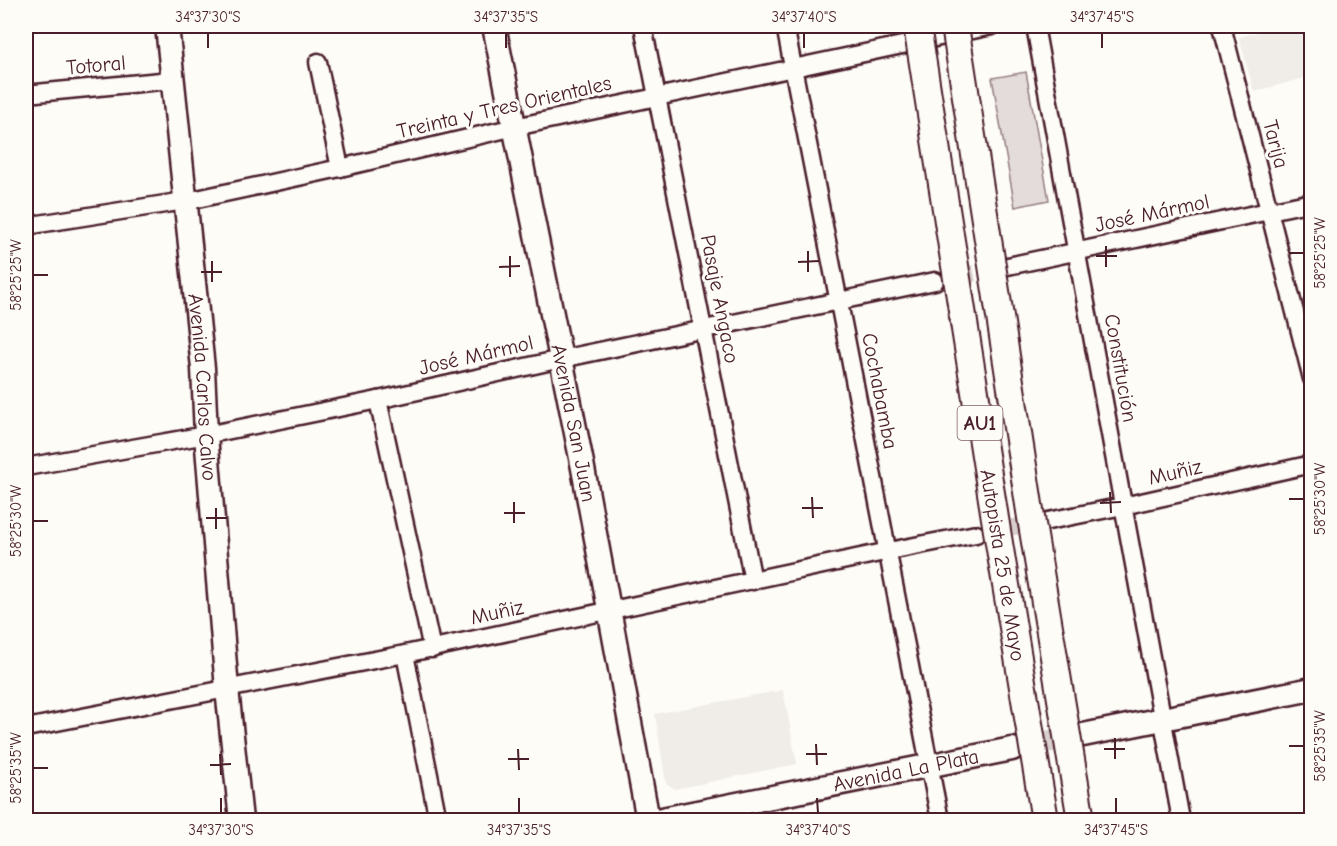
<svg xmlns="http://www.w3.org/2000/svg" width="1337" height="846" viewBox="0 0 1337 846" font-family="'Comic Neue',sans-serif">
  <style>
    .built { fill: #f0ece8 }
    .green { fill: #e3dcda; stroke: #967e82; stroke-width: 1.5 }
    .lines { fill: none; stroke-linecap: round; stroke-linejoin: round }
    .minor-tunnel { stroke: #d9d0ce; stroke-width: 16; stroke-dasharray: 16 8; stroke-linecap: butt }
    .major-tunnel { stroke: #d9d0ce; stroke-width: 22; stroke-dasharray: 22 11; stroke-linecap: butt }
    .minor-casing { stroke: #4a1f2b; stroke-width: 21 }
    .major-casing { stroke: #4a1f2b; stroke-width: 27 }
    .minor { stroke: #fdfcf7; stroke-width: 16 }
    .major { stroke: #fdfcf7; stroke-width: 22 }
    .highway-bridge-casing { stroke: #4a1f2b; stroke-width: 30; stroke-linecap: butt }
    .highway-bridge { stroke: #fdfcf7; stroke-width: 26 }
    .ticks { fill: none; stroke: #4a1f2b; stroke-width: 2 }
    .labels { text-anchor: middle; dominant-baseline: central; stroke-width: 6; stroke-linejoin: round; paint-order: stroke }
    .shield { fill: #fdfcf7; stroke: #806168; stroke-width: 1.5 }
    .shield-label { font-size: 20px; font-weight: bold; fill: #4a1f2b }
    .street-label { font-size: 21px; fill: #4a1f2b; stroke: #fdfcf7 }
    .neatline { fill: none; stroke: #4a1f2b; stroke-width: 2 }
    .ticks-label { font-size: 15px; text-anchor: middle; fill: #4a1f2b }
  </style>
  <rect width="100%" height="100%" fill="#fdfcf7"/>
  <filter id="ink" filterUnits="userSpaceOnUse"><feTurbulence type="fractalNoise" baseFrequency=".0167" numOctaves="2"/><feDisplacementMap in="SourceGraphic" scale="12" xChannelSelector="R" yChannelSelector="G"/><feConvolveMatrix kernelMatrix="1 2 1 2 8 2 1 2 1" color-interpolation-filters="sRGB"/></filter>
  <g filter="url(#ink)">
    <g class="built">
      <polygon points="1281,26 1311,26 1311,76 1254,92 1239,37"/>
      <polygon points="783,690 797,764 675,789 666,783 655,714"/>
    </g>
    <polygon class="green" points="1026,72 1049,200 1015,207 992,78"/>
    <g class="lines">
      <g class="minor-tunnel">
        <polyline points="935,281 1002,268"/>
        <polyline points="987,532 1041,522"/>
      </g>
      <polyline class="major-tunnel" points="1014,748 1083,735"/>
      <g class="minor-casing">
        <g id="minor">
          <polyline points="643,26 753,581"/>
          <polyline points="785,26 940,820"/>
          <polyline points="1035,26 1181,820"/>
          <polyline points="1222,26 1312,379"/>
          <polyline points="318,62 340,168"/>
          <polyline points="26,94 171,80"/>
          <polyline points="26,226 197,199 340,168 515,127 992,26"/>
          <polyline points="1003,267 1312,202"/>
          <polyline points="378,400 432,649"/>
          <polyline points="26,467 206,435 378,400 561,359 935,281"/>
          <polyline points="1048,521 1123,506 1312,464"/>
          <polyline points="405,654 438,820"/>
          <polyline points="26,728 405,654 889,551 976,534"/>
        </g>
      </g>
      <g class="major-casing">
        <g id="major">
          <path id="s1" d="M167 26 203 368 206 435 227 689 241 820"/>
          <path id="s2" d="M494 26 582 463 648 820"/>
          <polyline points="1083,735 1312,689"/>
          <path id="s3" d="M657 820 1012 749"/>
        </g>
      </g>
      <use href="#minor" class="minor"/>
      <use href="#major" class="major"/>
      <g class="highway-bridge-casing">
        <g id="highway-bridge">
          <path id="s4" d="M917 26 997 531 1045 820"/>
          <polyline points="955,26 1032,524 1081,820"/>
        </g>
      </g>
      <use href="#highway-bridge" class="highway-bridge"/>
    </g>
  </g>
  <path class="ticks" d="M208 33V48M506 33V48M804 33V48M1102 33V48M1106 246V267M808 251V272M1289 253H1304M510 256V277M1096 256H1117M212 261V282M798 262 819 261M499 267 520 266M201 272H222M33 275H48M1110 492 1111 513M812 497 813 518M1289 499H1304M514 502V523M1100 503 1121 502M216 508V529M802 508H823M504 513H525M206 518H227M33 521H48M1115 738V759M816 744 817 765M1289 746H1304M518 749 519 770M1104 749H1125M220 754 221 775M806 754H827M508 759H529M210 765 231 764M33 768H48M221 798V813M519 798V813M817 798 818 813M1116 798V813"/>
  <g class="labels">
    <rect class="shield" x="957.5" y="406" width="45" height="34" rx="4.5"/>
    <g class="shield-label">
      <text x="980" y="423">AU1</text>
    </g>
    <g class="street-label">
      <text transform="translate(96 65) rotate(-5)">Totoral</text>
      <text transform="translate(504 107) rotate(-13)">Treinta y Tres Orientales</text>
      <text transform="translate(1276 144) rotate(75)">Tarija</text>
      <text transform="translate(1152 213) rotate(-12)">José Mármol</text>
      <text transform="translate(720 299) rotate(79)">Pasaje Angaco</text>
      <text transform="translate(476 355) rotate(-13)">José Mármol</text>
      <text transform="translate(1121 368) rotate(80)">Constitución</text>
      <text stroke="none"><textPath href="#s1" startOffset="363">Avenida Carlos Calvo</textPath></text>
      <text transform="translate(880 391) rotate(79)">Cochabamba</text>
      <text stroke="none"><textPath href="#s2" startOffset="405">Avenida San Juan</textPath></text>
      <text transform="translate(1175 472) rotate(-13)">Muñiz</text>
      <text stroke="none"><textPath href="#s4" startOffset="546">Autopista 25 de Mayo</textPath></text>
      <text transform="translate(497 612) rotate(-12)">Muñiz</text>
      <text stroke="none"><textPath href="#s3" startOffset="254">Avenida La Plata</textPath></text>
    </g>
  </g>
  <rect width="1337" height="846" fill="none" stroke="#fdfcf7" stroke-width="66"/>
  <rect x="33" y="33" width="1271" height="780" class="neatline"/>
  <g class="ticks-label">
    <text x="208" y="22">34°37'30"S</text>
    <text x="506" y="22">34°37'35"S</text>
    <text x="804" y="22">34°37'40"S</text>
    <text x="1102" y="22">34°37'45"S</text>
    <text transform="translate(1320 253) rotate(-90)" y="5">58°25'25"W</text>
    <text transform="translate(16 275) rotate(-90)" y="5">58°25'25"W</text>
    <text transform="translate(1320 499) rotate(-90)" y="5">58°25'30"W</text>
    <text transform="translate(16 521) rotate(-90)" y="5">58°25'30"W</text>
    <text transform="translate(1320 746) rotate(-90)" y="5">58°25'35"W</text>
    <text transform="translate(16 768) rotate(-90)" y="5">58°25'35"W</text>
    <text x="221" y="835">34°37'30"S</text>
    <text x="519" y="835">34°37'35"S</text>
    <text x="818" y="835">34°37'40"S</text>
    <text x="1116" y="835">34°37'45"S</text>
  </g>
</svg>
